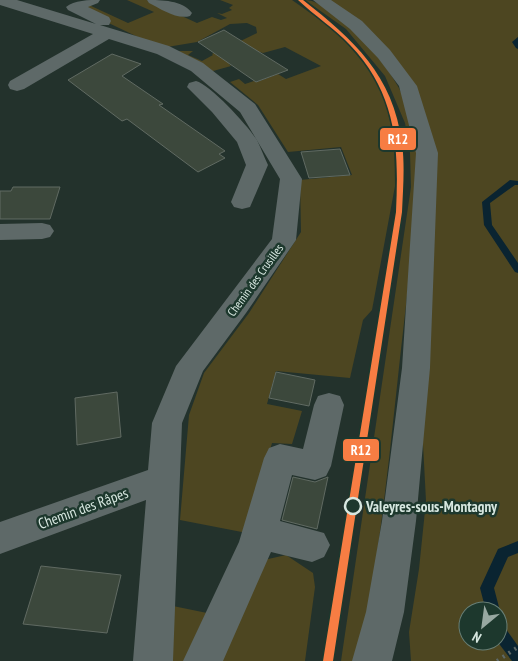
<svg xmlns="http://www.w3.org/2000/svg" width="518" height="661" viewBox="0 0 518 661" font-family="'PT Sans Narrow',sans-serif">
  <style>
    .green { fill: #4d4621; fill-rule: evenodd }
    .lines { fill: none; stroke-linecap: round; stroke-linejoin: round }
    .stream { fill: #0a2431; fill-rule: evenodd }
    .building { fill: #3c483c; stroke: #606a62 }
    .path { stroke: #5e6968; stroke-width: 4; stroke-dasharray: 2 5; stroke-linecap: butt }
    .minor { fill: #5e6968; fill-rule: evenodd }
    .rail-1-casing { stroke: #1d382d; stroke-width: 3 }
    .rail-1 { fill: #f77d43; fill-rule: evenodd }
    .stop-dot { fill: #1d382d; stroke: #d7e7e0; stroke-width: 2.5 }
    .labels { text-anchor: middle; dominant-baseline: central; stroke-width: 5; stroke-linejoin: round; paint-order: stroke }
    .street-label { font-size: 12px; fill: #d7e7e0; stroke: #1d382d }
    .near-stop-label { font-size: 15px; font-weight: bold; fill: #d7e7e0; stroke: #1d382d; text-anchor: start }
    .near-street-label { font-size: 15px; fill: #d7e7e0; stroke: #1d382d }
    .line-badge { stroke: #1d382d; stroke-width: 2 }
    .badge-label { font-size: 14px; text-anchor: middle; font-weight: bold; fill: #fff }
  </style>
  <rect width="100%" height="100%" fill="#23322c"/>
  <g class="green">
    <polygon points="93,0 99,0 89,5 128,23 154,12 127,0 147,0 197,23 212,17 221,20 227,18 217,13 222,14 232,10 229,8 233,5 220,0 292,0 337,32 376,77 394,125 395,186 372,310 363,320 350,378 276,371 267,404 302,411 292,444 272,443 247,533 180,520 189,415 204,373 249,313 301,232 300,180 352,175 341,147 288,152 258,105 230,82 239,79 245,84 254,81 257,82 278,74 286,79 321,66 285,47 263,53 260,52 229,64 231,66 206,73 172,54 180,51 193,51 188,55 202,61 213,55 212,54 219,50 222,50 257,33 256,27 247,23 230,24 197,42 161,48 75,7"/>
    <path d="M305 0C320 0 335 16 346 25 375 48 402 85 413 120 420 142 417 166 416 188 414 227 410 266 406 305 392 424 383 544 358 661H341L411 187 410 153 405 123 385 76 346 29Z"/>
    <path d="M323 0H518V661H411L409 632 419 569 426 501 419 368 429 153 409 86ZM468 611H498V641H468Z"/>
    <polygon points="286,555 313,573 315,587 305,661 213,661 255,562"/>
    <polygon points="173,606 212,614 191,661 169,661"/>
  </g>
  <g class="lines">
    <g class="stream">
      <polygon points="518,37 518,49 516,48 512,42"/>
      <polygon points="510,180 518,181 518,185 515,185 490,203 492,225 518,263 518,273 515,272 484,225 482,202"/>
      <polygon points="518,541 518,553 508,557 494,588 500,611 498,615 498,611 486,611 480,588 498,549"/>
      <polygon points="498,623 503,625 518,646 518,661 512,661 497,641"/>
    </g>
  </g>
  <g class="building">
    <polygon points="224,30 288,70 256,82 198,42"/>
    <polygon points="112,54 141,64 122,76 163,104 159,105 225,151 219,154 225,158 198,172 127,119 122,121 68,80"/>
    <polygon points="340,149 350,175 309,178 301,152"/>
    <polygon points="13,187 60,187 50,219 0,219 0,191 11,191"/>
    <polygon points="276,372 315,380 309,406 269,398"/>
    <polygon points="117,392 121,437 77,445 75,398"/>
    <polygon points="293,477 315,482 328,477 317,529 282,520"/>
    <polygon points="41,566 121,575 107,633 23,624"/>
  </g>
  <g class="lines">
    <polyline class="path" points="497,661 518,647"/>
    <g class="minor">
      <path d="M0 0H17L96 24 68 10 66 7C74 0 89 0 100 0L98 3 88 7 109 17 111 21 109 25H100L169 46 203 63 255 104 302 179 296 240 246 313 203 371 182 423 173 661H133L146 500 0 554V522L148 470 152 423 176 366 272 239 280 179 240 112 191 71 157 54 109 39 24 89 17 91 10 89 8 85 10 81 93 34 0 5Z"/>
      <path d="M147 0C161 0 183 0 192 13L190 16C177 20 161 9 149 3Z"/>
      <polygon points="313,0 331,0 362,21 390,50 417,86 438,153 430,368 416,521 404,612 392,661 352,661 366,612 382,521 402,368 416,153 399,86 378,58 350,29"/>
      <path d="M196 81C211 85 248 126 257 140 261 148 264 157 268 165L250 207 242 209 234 207 231 202 246 165 237 142 212 112 187 87 189 83Z"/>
      <polygon points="42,223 50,225 54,231 50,237 42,239 0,240 0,224"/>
      <polygon points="329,393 340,396 344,405 331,466 326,476 315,480 292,475 280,521 324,533 330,545 324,557 312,562 271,552 223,661 183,661 239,542 264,458 269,448 280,444 303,449 314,405 318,396"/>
    </g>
    <g class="rail-1-casing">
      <path id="rail-1" d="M298 0H303C354 40 393 75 402 143 405 166 403 189 402 212L333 661H323L396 212C399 148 397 94 350 45 334 28 315 16 298 0Z"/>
    </g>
    <use href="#rail-1" class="rail-1"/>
  </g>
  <circle class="stop-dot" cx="353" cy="506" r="8"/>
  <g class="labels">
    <g class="street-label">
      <text transform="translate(255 280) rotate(-54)">Chemin des Crusilles</text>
    </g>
    <g class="near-stop-label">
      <text x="366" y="506">Valeyres-sous-Montagny</text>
    </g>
    <g class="near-street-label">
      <text transform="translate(83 508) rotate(-20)">Chemin des Râpes</text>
    </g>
  </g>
  <g class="line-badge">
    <rect x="379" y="127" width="38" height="24" rx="5" fill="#f77d43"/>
    <rect x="342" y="438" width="38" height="24" rx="5" fill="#f77d43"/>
  </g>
  <g class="badge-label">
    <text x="398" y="144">R12</text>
    <text x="361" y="455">R12</text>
  </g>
  <g transform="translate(483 626) rotate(209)"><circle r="24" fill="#1d382d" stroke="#677e75"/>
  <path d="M0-4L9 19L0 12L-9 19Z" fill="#98a8a1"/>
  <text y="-8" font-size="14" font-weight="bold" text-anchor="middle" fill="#d7e7e0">N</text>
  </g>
</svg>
